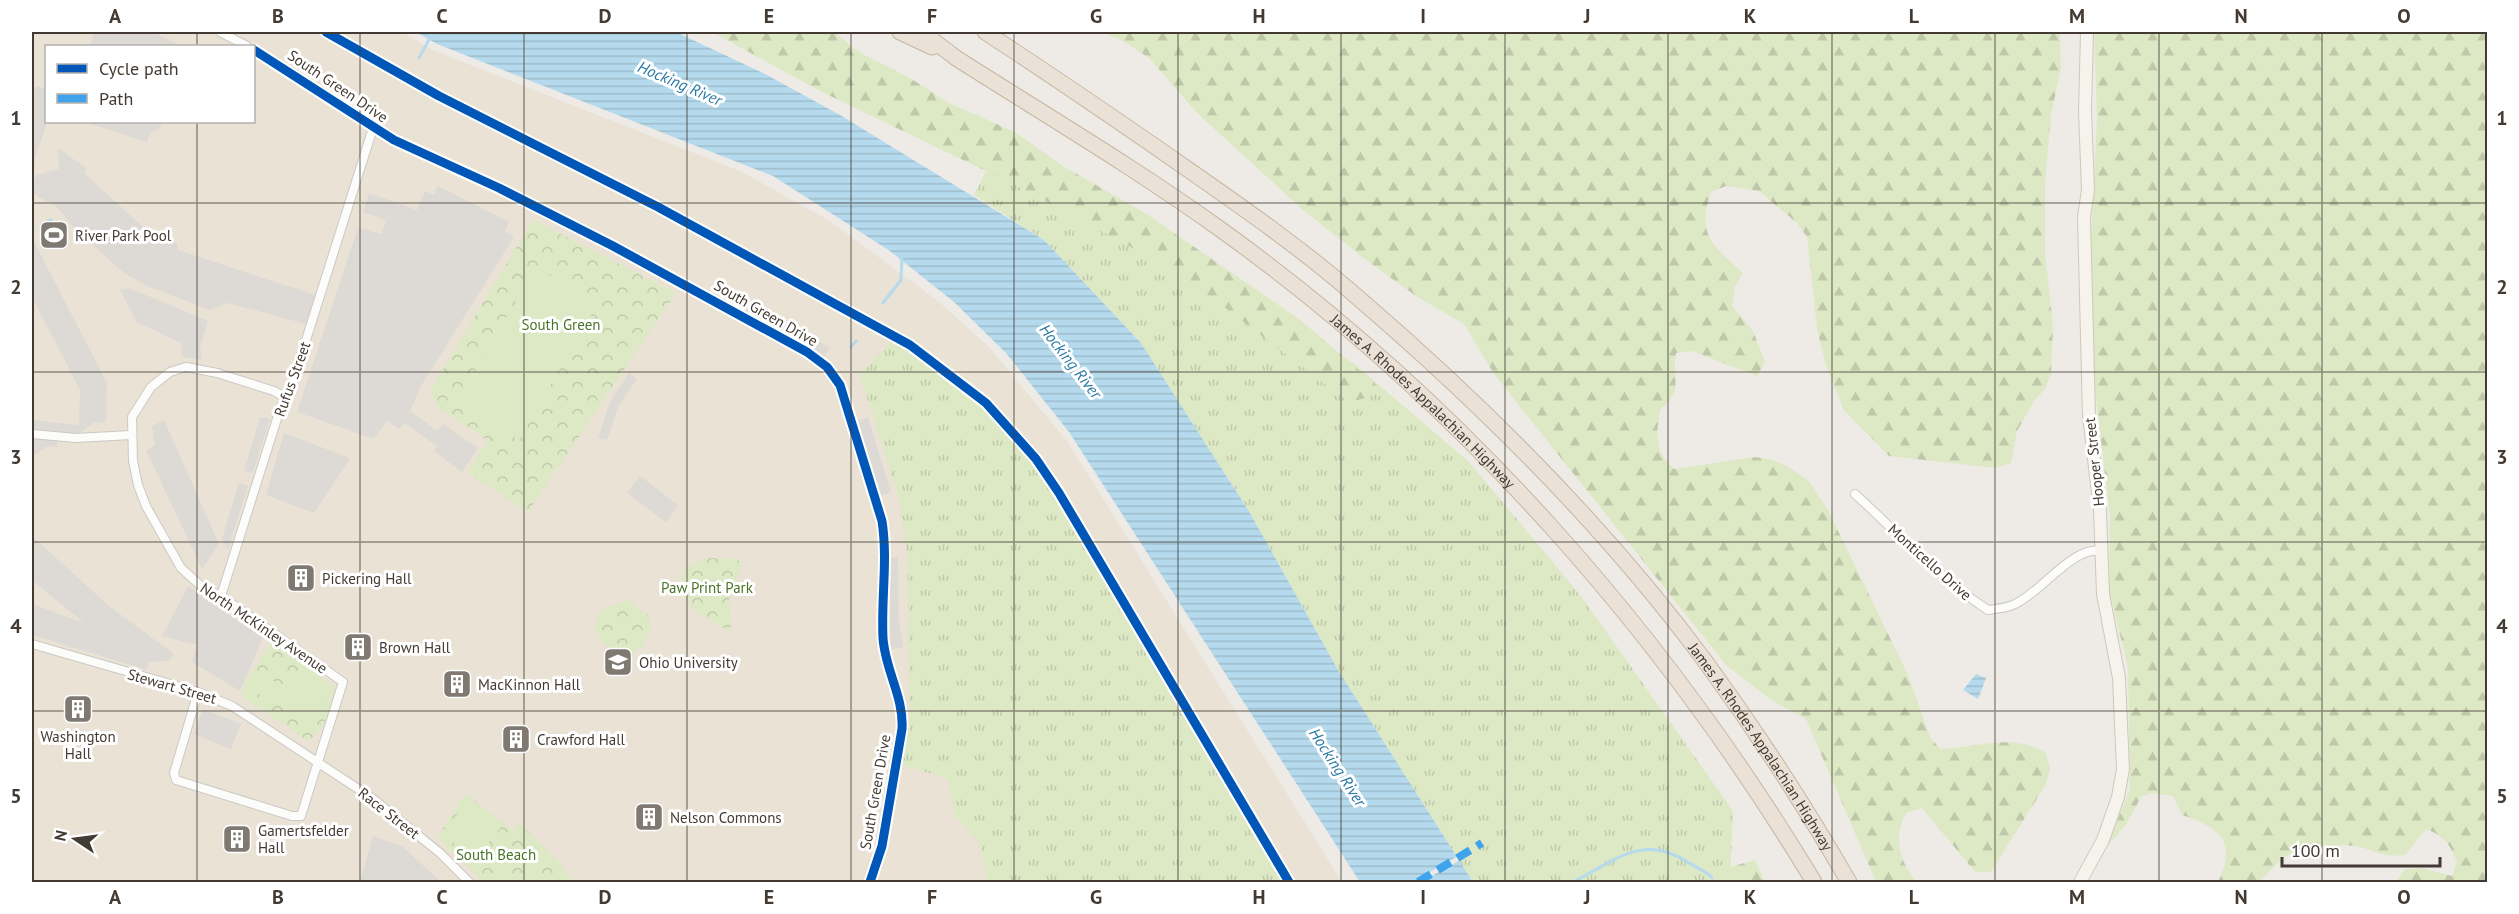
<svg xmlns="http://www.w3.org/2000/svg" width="2519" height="914" viewBox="0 0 2519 914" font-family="'PT Sans',sans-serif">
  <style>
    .education { fill: #e9e2d5; fill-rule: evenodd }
    .grass { fill: url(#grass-tufts) }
    .forest { fill: url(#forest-firs) }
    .park { fill: url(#park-crowns) }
    .garden { fill: #dde9c5 }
    .parking { fill: #dddad6 }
    .water { fill: url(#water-rules) }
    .pier { fill: #eeebe6 }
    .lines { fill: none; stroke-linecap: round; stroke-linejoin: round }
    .stream { stroke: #b5daed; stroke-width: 3 }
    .street-casing { stroke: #ccc9c4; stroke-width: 10 }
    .secondary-casing { stroke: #cdc8bd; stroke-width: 14 }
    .highway-casing { stroke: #c6b6a1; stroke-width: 17 }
    .street { stroke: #fcfcfb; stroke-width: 8 }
    .secondary { stroke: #f6f3ec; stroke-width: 12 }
    .highway { stroke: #ebe2d7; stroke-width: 15 }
    .quiet { stroke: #3fa4eb; stroke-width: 8; stroke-dasharray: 15 8; stroke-linecap: butt }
    .cycleway-casing { stroke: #fff; stroke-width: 13 }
    .cycleway { stroke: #0057b8; stroke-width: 9 }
    .grid { fill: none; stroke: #433b33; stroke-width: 1.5; stroke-opacity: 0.55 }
    .labels { text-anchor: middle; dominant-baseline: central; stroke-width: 6; stroke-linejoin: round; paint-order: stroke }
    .street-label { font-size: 15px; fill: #433b33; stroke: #fff }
    .poi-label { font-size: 15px; fill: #433b33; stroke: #fff; text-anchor: start }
    .park-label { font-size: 15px; fill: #497427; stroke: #fff }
    .water-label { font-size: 16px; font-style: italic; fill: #2b7aa6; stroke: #fff }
    .neatline { fill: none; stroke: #433b33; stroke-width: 2 }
    .grid-label { font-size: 20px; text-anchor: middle; font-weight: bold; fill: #433b33 }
  </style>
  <defs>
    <pattern id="grass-tufts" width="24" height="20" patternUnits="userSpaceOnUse" patternTransform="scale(1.5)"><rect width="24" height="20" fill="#dde9c5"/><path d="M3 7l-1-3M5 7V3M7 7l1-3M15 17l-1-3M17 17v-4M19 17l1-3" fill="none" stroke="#bfc9aa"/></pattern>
    <pattern id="forest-firs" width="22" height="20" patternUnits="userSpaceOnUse" patternTransform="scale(1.5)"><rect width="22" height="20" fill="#dde9c5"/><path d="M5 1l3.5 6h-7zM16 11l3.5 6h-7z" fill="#bfc9aa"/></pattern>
    <pattern id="park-crowns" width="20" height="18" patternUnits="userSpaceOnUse" patternTransform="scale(1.5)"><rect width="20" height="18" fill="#dde9c5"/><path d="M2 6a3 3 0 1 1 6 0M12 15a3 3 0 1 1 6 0" fill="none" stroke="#bfc9aa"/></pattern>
    <pattern id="water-rules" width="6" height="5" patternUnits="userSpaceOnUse" patternTransform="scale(1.5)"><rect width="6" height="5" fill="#b5daed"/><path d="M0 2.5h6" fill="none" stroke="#9dbccc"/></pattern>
  </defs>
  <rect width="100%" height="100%" fill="#eeebe6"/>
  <path class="education" d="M32 32H402L435 51 740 171 830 221 938 301 989 347 1067 441 1342 882H32ZM46 46H254V122H46Z"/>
  <g class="grass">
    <polygon points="986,171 1220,267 1357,366 1469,462 1581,596 1733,811 1730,882 1473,882 1338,670 1250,513 1141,343 1044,240 974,195"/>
    <path d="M891 341C949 377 1001 419 1041 476L1281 882H987L980 843 955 816 948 779 902 765 910 716 907 550 899 498 860 375Z"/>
  </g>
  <g class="forest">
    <polygon points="712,32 835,32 857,51 910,78 949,103 1015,132 1063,166 1145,213 1299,319 1379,387 1370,397 1349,402 1215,300 1153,259 1021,188 822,92"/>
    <path d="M1101 32H2060L2061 67 2051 116 2045 184V253L2053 325 2051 374 2045 389 2034 401 2017 431 2011 463 1995 468 1889 456 1843 409 1825 362 1817 328 1807 237 1797 223 1759 191 1726 186 1711 192C1696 235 1713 246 1743 273L1735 287 1732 306 1753 331 1765 362 1757 376 1692 351 1676 353C1672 379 1684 391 1660 410 1656 435 1654 451 1674 469L1754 457 1770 459 1785 465 1809 481 1828 510 1908 675 1930 737 1940 749C1976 748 2014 732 2046 753L2050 768 2046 784 1991 872H1975L1922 808 1906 813C1893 837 1899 862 1917 882H1876L1806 719 1771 700 1726 665 1494 374 1464 324 1416 296 1366 260 1302 209 1197 113 1149 58 1121 40Z"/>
    <path d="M2094 32H2487V882H2395L2406 869 2422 868 2452 876 2457 862C2450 844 2444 836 2426 829L2405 855C2387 858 2377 852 2360 847 2345 843 2304 846 2290 854 2278 861 2269 872 2259 882H2218C2238 840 2219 828 2182 815L2173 796 2151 793 2141 797 2126 825 2107 846 2130 789 2128 667 2109 590 2110 517 2092 364 2091 242 2097 119Z"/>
    <polygon points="1755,860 1765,882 1729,882 1730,867"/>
  </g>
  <g class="park">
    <polygon points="533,220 676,293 528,512 467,472 488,441 436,405 431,389"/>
    <path d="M708 558 735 559 743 563 729 596 731 633C713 618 680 611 681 582 682 568 696 563 708 558Z"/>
    <path d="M629 599 639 610 648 614 651 629 643 647H636L635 653C616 656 600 646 595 626 601 605 611 607 629 599Z"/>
    <path d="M271 641 335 687C329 706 327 733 307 740L240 695Z"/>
    <polygon points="466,793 512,831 519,822 560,863 574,882 483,882 437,837"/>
  </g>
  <g class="garden">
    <polygon points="536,267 598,303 519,440 456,404"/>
    <polygon points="301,668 333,689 312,720 280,699"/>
    <polygon points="254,669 286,688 276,704 244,685"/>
    <polygon points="471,798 503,825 473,861 442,832"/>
  </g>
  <g class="parking">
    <polygon points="94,32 152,32 176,43 174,46 90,46"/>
    <polygon points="46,82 47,122 32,168 32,99 36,86 44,88"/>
    <polygon points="84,122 163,122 160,128 150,133 147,142"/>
    <polygon points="58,148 86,168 84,173 143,227 177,243 178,250 315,295 306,324 228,303 210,310 147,286 124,273 74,228 57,207 32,193 36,175 59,169"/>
    <polygon points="438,186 509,222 505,231 514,237 421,386 410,411 437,431 443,424 478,448 462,472 434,451 437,446 404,423 400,429 387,421 374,439 297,412 358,228 381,234 386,220 363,212 369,193 417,210 425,191 434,195"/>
    <polygon points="32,238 107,383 106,422 93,423 78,434 32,429 32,420 79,425 80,390 32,297"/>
    <polygon points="129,288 208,321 200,348 202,360 182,357 181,343 137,322 120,290"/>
    <polygon points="747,302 830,348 824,357 742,309"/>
    <polygon points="629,373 637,379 618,407 607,440 598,438 610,402"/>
    <polygon points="260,417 270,419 253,473 244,471"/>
    <polygon points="868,417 891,492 881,496 858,421"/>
    <polygon points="164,420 219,544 202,569 146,450 155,445 152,426"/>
    <polygon points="284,433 350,458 314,513 266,495"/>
    <polygon points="32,438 57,439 57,447 48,446 32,456"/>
    <polygon points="640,476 678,505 666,522 627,493"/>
    <polygon points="239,483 248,486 228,550 222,539"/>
    <polygon points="32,536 109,606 174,654 169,661 149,662 147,670 32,635 32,604 84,623 32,580"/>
    <polygon points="898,557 899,619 903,648 891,649 888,558"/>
    <polygon points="188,586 265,633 240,691 192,662 197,645 162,636"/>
    <polygon points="203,709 241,724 231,749 194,734"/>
    <polygon points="373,836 403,847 441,882 360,882"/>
  </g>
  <g class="water">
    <polygon points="416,32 676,32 765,74 840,115 1044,240 1141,343 1250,513 1338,670 1473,882 1360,882 1069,432 1006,353 954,302 890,251 773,176 437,44"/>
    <polygon points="51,218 67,238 49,249 40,224"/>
    <polygon points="1976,674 1986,678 1978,699 1963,690"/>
  </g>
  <polygon class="pier" points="1460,855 1462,859 1421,882 1412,882"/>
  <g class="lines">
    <g class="stream">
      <polyline points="419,58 433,32"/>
      <polyline points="883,303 901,280 902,257"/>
      <polyline points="851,347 856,341"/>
      <path d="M1573 882C1615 861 1643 832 1689 863 1697 868 1707 871 1712 878"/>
    </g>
    <g class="street-casing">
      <g id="street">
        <polyline points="220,32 247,46"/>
        <path d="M254 50 394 140 499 188 613 246 807 352 827 367 840 385 882 521C888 560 881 599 883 638 885 670 904 697 902 729L882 846 870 882"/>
        <polyline points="32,434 76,438 131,435"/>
        <path d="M1855 494C1898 533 1939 579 1988 610 1997 609 2007 608 2015 604 2042 592 2073 545 2102 551"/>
        <polyline points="221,596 281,406 288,397 373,128"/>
        <polyline points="32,644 198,692 232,706 372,798 440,853 469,882"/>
        <polyline points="198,692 174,773 176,780 292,816 301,816 343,682 221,596 202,587 181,568 146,506 138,485 133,461 132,417 151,387 170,372 186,367 217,373 274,391 288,399"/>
      </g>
    </g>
    <g class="secondary-casing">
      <polyline id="secondary" points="2080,882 2103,840 2118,797 2123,769 2119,678 2103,594 2100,510 2089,416 2084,217 2088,190 2085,111 2087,32"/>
    </g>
    <g class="highway-casing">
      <g id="highway">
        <polyline points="900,32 932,47"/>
        <path id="s1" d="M922 32 956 58C1044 114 1135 168 1220 229 1461 402 1662 630 1814 882"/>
        <path id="s2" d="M985 32C1048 73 1111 116 1173 159 1236 203 1299 246 1356 296 1483 405 1605 526 1705 661 1757 732 1805 806 1849 882"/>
      </g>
    </g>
    <use href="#street" class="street"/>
    <use href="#secondary" class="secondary"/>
    <use href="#highway" class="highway"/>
    <polyline class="quiet" points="1418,882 1482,843"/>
    <g class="cycleway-casing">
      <g id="cycleway">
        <polyline points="326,32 439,96 658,207 910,345 986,403 1036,459 1059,493 1289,882"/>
        <path d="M254 50 394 140 499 188 613 246 807 352 827 367 840 385 882 521C888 560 881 599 883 638 885 670 904 697 902 729L882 846 870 882"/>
      </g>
    </g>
    <use href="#cycleway" class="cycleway"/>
  </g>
  <path class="grid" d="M197 32V46M360 32V882M524 32V882M687 32V882M851 32V882M1014 32V882M1178 32V882M1341 32V882M1505 32V882M1668 32V882M1832 32V882M1995 32V882M2159 32V882M2322 32V882M197 122V882M32 203H2488M32 372H2488M32 542H2488M32 711H2488"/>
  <defs>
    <g id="stadium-square" transform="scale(1.5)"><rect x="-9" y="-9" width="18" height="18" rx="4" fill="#7f7972" stroke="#fff"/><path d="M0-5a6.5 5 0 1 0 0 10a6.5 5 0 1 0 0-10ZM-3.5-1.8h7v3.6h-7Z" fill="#fff"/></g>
    <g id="building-square" transform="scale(1.5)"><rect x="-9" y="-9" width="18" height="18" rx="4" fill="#7f7972" stroke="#fff"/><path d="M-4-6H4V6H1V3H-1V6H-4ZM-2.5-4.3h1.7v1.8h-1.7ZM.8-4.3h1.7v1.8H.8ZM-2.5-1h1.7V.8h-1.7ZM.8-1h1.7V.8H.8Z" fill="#fff"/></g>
    <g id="university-square" transform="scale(1.5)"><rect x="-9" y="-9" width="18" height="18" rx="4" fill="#7f7972" stroke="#fff"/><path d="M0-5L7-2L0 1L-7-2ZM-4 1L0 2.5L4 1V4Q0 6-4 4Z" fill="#fff"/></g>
  </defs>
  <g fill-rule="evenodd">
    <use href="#stadium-square" x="54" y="235"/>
    <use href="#building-square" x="301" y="578"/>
    <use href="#building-square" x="358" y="647"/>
    <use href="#university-square" x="618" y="662"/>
    <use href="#building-square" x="457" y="684"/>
    <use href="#building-square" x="78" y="709"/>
    <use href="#building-square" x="516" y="739"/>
    <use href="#building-square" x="649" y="817"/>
    <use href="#building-square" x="237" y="839"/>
  </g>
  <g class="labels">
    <g class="street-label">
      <text transform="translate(338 86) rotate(34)">South Green Drive</text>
      <text transform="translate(766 313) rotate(30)">South Green Drive</text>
      <text transform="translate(292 379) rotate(-70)">Rufus Street</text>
      <text stroke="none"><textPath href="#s1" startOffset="624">James A. Rhodes Appalachian Highway</textPath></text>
      <text transform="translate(2094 462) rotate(-96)">Hooper Street</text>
      <text transform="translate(1930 562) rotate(42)">Monticello Drive</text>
      <text transform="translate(264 628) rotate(34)">North McKinley Avenue</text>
      <text transform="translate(172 686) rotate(16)">Stewart Street</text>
      <text stroke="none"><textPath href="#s2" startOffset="1064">James A. Rhodes Appalachian Highway</textPath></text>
      <text transform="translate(875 792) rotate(-80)">South Green Drive</text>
      <text transform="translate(389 813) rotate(38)">Race Street</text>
    </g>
    <g class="poi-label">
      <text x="75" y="235">River Park Pool</text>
      <text x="322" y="578">Pickering Hall</text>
      <text x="379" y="647">Brown Hall</text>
      <text x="639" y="662">Ohio University</text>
      <text x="478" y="684">MacKinnon Hall</text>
      <text x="78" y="736" text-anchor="middle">Washington<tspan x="78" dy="17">Hall</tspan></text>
      <text x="537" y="739">Crawford Hall</text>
      <text x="670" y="817">Nelson Commons</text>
      <text x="258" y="830">Gamertsfelder<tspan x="258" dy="17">Hall</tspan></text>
    </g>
    <g class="park-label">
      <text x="561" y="324">South Green</text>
      <text x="707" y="587">Paw Print Park</text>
      <text x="496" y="854">South Beach</text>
    </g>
    <g class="water-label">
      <text transform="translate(680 83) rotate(23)">Hocking River</text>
      <text transform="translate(1071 361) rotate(52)">Hocking River</text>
      <text transform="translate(1338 767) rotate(57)">Hocking River</text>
    </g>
  </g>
  <rect width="2519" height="914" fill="none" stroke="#ffffff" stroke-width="66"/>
  <rect x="45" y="45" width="210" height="78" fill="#ffffff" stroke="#b4b1ad" stroke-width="1.5"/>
  <rect x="57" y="64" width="30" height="9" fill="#0057b8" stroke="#b4b1ad" stroke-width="1.5"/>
  <text x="99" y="75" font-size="18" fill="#433b33">Cycle path</text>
  <rect x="57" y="94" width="30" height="9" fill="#3fa4eb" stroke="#b4b1ad" stroke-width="1.5"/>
  <text x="99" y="105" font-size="18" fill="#433b33">Path</text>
  <g transform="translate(75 839) rotate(283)" stroke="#ffffff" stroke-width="4.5" paint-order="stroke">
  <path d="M0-4.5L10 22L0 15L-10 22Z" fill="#433b33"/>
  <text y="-9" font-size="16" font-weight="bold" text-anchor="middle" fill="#433b33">N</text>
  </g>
  <path d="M2282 857v9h158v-9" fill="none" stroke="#433b33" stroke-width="3"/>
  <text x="2291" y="857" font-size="18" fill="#433b33" stroke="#ffffff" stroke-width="4.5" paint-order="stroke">100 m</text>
  <rect x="33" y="33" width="2453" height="848" class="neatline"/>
  <g class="grid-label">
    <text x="115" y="23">A</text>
    <text x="278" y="23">B</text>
    <text x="442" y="23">C</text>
    <text x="605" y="23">D</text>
    <text x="769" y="23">E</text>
    <text x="932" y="23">F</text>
    <text x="1096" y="23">G</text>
    <text x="1259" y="23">H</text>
    <text x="1423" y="23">I</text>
    <text x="1587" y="23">J</text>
    <text x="1750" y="23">K</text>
    <text x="1914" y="23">L</text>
    <text x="2077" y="23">M</text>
    <text x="2241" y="23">N</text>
    <text x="2404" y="23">O</text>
    <text x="16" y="125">1</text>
    <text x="2502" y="125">1</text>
    <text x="16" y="294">2</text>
    <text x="2502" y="294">2</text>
    <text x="16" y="464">3</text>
    <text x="2502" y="464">3</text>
    <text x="16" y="633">4</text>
    <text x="2502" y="633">4</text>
    <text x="16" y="803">5</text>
    <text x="2502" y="803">5</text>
    <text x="115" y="904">A</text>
    <text x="278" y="904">B</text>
    <text x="442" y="904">C</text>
    <text x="605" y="904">D</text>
    <text x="769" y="904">E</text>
    <text x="932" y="904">F</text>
    <text x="1096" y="904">G</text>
    <text x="1259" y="904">H</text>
    <text x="1423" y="904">I</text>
    <text x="1587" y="904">J</text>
    <text x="1750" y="904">K</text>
    <text x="1914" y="904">L</text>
    <text x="2077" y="904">M</text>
    <text x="2241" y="904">N</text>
    <text x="2404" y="904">O</text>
  </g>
</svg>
